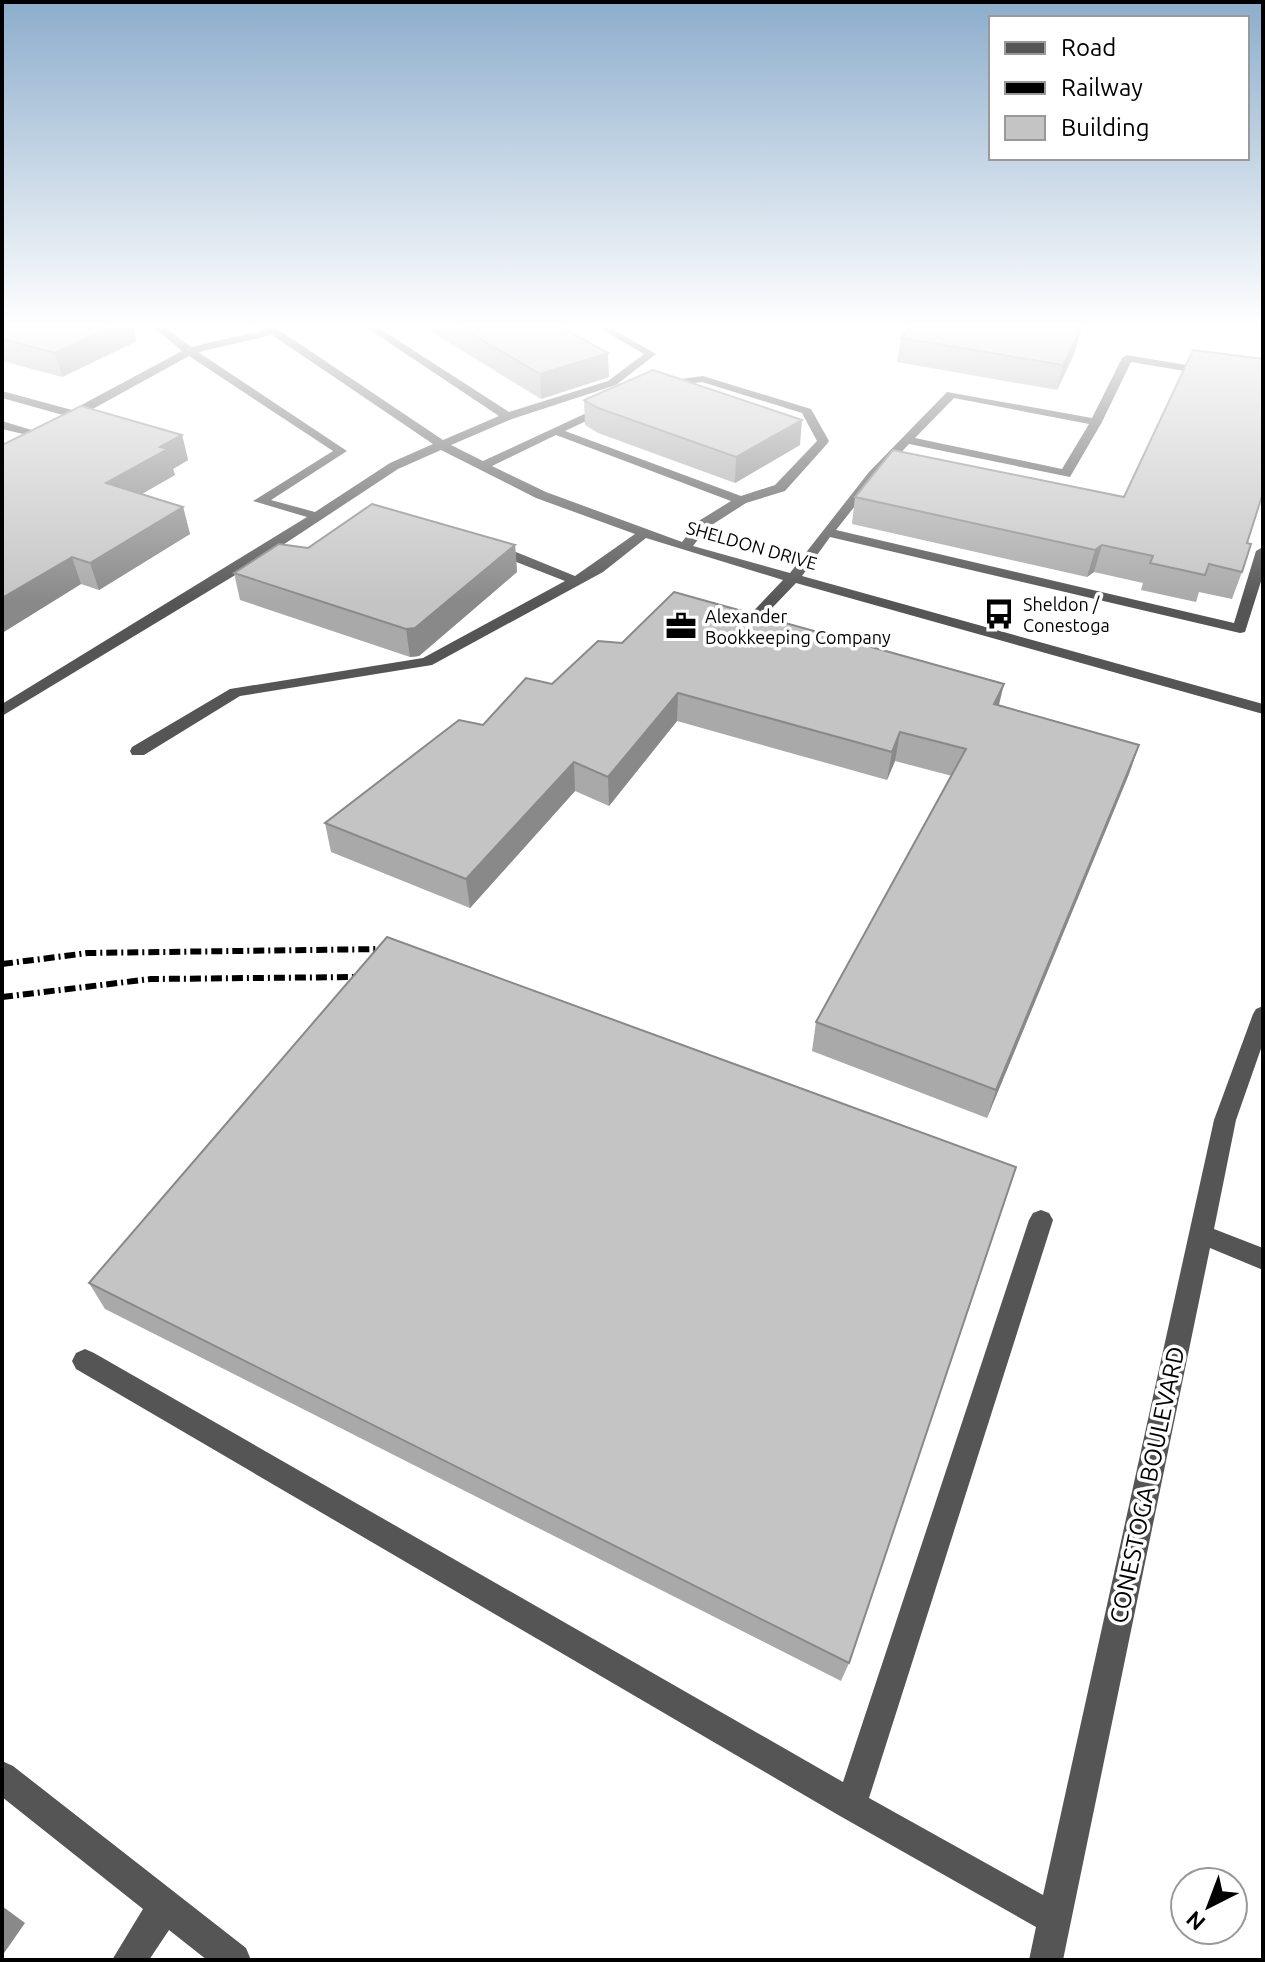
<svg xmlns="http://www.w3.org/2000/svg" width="1265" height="1962" viewBox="0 0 1265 1962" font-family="Ubuntu,sans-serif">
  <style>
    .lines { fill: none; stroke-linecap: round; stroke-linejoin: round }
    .minor { fill: #555; fill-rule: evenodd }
    .rail { stroke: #000; stroke-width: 6; stroke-dasharray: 11 4 2 4; stroke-linecap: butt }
    .wall { fill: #a9a9a9 }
    .shaded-wall { fill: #898989 }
    .building { fill: #c4c4c4; stroke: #898989; stroke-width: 2 }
    .labels { text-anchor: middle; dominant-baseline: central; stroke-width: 7; stroke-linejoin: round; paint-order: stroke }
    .far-street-label { font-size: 18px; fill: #000; stroke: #fff }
    .far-poi-label { font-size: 18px; fill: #000; stroke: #fff; text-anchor: start }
    .near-street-label { font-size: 24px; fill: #000; stroke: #fff }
  </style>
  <rect width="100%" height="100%" fill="#fff"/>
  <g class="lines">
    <g class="minor">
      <path d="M155 328H166L191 347 265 330 264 328H276L443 440 499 416 367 328H379L509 412 608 381 644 354 599 328H611L656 354 616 385 512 419 451 445 483 461 608 403 614 407 612 409 565 431 741 496 775 485 817 441 802 413 702 382 663 387 657 384 659 382 703 376 811 409 829 441 827 444 785 491 746 503 707 528 693 546 790 573 869 472 947 392 1092 418 1122 358 1127 355 1263 378V384L1131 362 1102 422 1070 477 909 444 877 478 836 530 1234 623 1256 551 1263 547V575L1245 632 1240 633 830 537 802 576 1263 704V714L796 583 750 631H740V625L783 580 646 538 603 572 432 665 240 696 144 755H132L130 751 132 747 230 689 423 658 565 581 506 558V552H516L575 576 635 534 536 498 441 450 398 469 260 560 2 716V704L307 517 253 501 333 451 189 356 40 438 2 429V421L35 431 63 415 2 398V391L72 410 182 351ZM272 335 433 444 390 463 315 512 271 500 347 451 198 352ZM954 398 1089 424 1062 469 915 438ZM556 435 731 501 697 522 682 542 546 492 492 466Z"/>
      <polygon points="1263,1006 1263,1043 1236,1120 1214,1229 1263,1248 1263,1270 1210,1248 1063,1960 1029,1960 1036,1927 840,1816 76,1369 72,1361 76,1353 85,1349 94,1353 843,1782 1029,1220 1033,1213 1041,1210 1049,1213 1053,1220 869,1798 1043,1895 1214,1120 1253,1014 1256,1009"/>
      <polygon points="2,1761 13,1766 246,1948 251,1960 207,1960 169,1930 149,1960 112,1960 143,1909 2,1797"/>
    </g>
    <g class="rail">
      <polyline points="2,964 88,953 382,949"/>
      <polyline points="2,997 151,979 359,977"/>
    </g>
  </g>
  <g class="wall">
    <polygon points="2,328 137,341 62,377 2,361"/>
    <polygon points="425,328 563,328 609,377 541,399"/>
    <polygon points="1081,328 1075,352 1057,390 897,362 901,338"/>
    <polygon points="584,400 800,445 735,483 598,433 585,425"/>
    <polygon points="182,435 188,460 173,469 175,475 141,494 183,507 190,534 99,590 81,584 2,633"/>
    <polygon points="855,497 1247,543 1242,572 1232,599 1199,592 1196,602 1141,590 1143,583 1094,572 1087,577 852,524"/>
    <polygon points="515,545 517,572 419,656 410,657 240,600 234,573 308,548"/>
    <polygon points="552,684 998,705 1139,745 1129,774 987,1118 812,1051 816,1022 952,776 895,761 887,780 677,721 609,806 575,791 470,908 331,852 325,823"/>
    <polygon points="89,1283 849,1663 841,1681 105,1309"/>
  </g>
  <g class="shaded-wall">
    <polygon points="109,328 133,328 137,341 62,377 55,353"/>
    <polygon points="1081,328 1075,352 1057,390 1063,365"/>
    <polygon points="608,353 609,377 541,399 540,374"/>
    <polygon points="802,420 800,445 735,483 736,457"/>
    <polygon points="182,435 188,460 173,469 175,475 114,510 106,483 160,447"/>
    <polygon points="183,507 190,534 99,590 90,563"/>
    <polygon points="515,545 517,572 419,656 410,657 406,629"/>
    <polygon points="1102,545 1094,572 1087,577 1095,550"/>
    <polygon points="72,557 81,584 2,633 2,598"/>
    <polygon points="1004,684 997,713 994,704"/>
    <polygon points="678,693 677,721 609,806 608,777"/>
    <polygon points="900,732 895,761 887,780 892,752"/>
    <polygon points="1139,745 1129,774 987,1118 996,1090"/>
    <polygon points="574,762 575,791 470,908 466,879"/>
    <polygon points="2,1906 25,1923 2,1956"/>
  </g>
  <g class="building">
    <polygon points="2,328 109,328 55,353 2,339"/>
    <polygon points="462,328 563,328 608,353 540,374"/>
    <polygon points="909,328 1081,328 1063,365 901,338"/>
    <polygon points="1193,350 1263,359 1263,493 1247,543 1251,544 1242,572 1209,564 1205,575 1150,563 1153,556 1102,545 1095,550 855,497 893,450 1124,497"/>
    <polygon points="653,370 802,420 736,457 598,408 584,400"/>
    <polygon points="81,406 182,435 160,447 168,449 106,483 183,507 90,563 72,557 2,598 2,445"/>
    <polygon points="372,504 515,545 415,628 406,629 234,573 279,544 308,548"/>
    <polygon points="674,592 1004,684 994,704 1139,745 996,1090 816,1022 966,749 900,732 892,752 678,693 608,777 574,762 466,879 325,823 459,720 483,725 526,678 552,684 598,641 622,643"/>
    <polygon points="387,937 1016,1167 849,1663 89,1283"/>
  </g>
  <linearGradient id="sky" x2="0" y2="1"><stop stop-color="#8cadcc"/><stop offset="0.54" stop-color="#fff"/><stop offset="1" stop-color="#fff" stop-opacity="0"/></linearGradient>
  <rect width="1265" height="602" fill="url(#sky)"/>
  <defs>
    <g id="bus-bare" transform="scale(2.4)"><path d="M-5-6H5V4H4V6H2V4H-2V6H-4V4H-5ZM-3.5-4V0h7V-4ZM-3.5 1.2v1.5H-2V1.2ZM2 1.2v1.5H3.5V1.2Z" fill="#000" stroke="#fff" stroke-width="2.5" paint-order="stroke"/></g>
    <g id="office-bare" transform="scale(2.4)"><path d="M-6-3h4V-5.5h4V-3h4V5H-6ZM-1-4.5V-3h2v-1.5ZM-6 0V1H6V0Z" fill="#000" stroke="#fff" stroke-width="2.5" paint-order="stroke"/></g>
  </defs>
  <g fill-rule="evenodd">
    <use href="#bus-bare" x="999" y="614"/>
    <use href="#office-bare" x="681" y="626"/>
  </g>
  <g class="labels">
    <g class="far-street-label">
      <text transform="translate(752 545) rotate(16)">SHELDON DRIVE</text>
    </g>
    <g class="far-poi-label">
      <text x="1023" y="604">Sheldon /<tspan x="1023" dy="21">Conestoga</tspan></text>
      <text x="705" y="616">Alexander<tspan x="705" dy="21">Bookkeeping Company</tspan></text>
    </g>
    <g class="near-street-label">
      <text transform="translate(1147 1485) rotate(-78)">CONESTOGA BOULEVARD</text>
    </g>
  </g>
  <rect width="1265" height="1962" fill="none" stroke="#000000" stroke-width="8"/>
  <rect x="989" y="16" width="260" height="144" fill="#ffffff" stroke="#999999" stroke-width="2"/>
  <rect x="1005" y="42" width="40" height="12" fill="#555555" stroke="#999999" stroke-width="2"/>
  <text x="1061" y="56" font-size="24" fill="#000000">Road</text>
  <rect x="1005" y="82" width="40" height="12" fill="#000000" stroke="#999999" stroke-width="2"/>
  <text x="1061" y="96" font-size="24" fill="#000000">Railway</text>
  <rect x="1005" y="116" width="40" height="24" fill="#c4c4c4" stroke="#999999" stroke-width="2"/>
  <text x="1061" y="136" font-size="24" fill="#000000">Building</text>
  <g transform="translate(1209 1906) rotate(222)"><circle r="38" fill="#ffffff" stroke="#999999" stroke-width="2"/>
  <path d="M0-6L14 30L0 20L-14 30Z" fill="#000000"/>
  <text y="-12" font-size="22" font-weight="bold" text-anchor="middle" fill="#000000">N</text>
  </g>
</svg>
